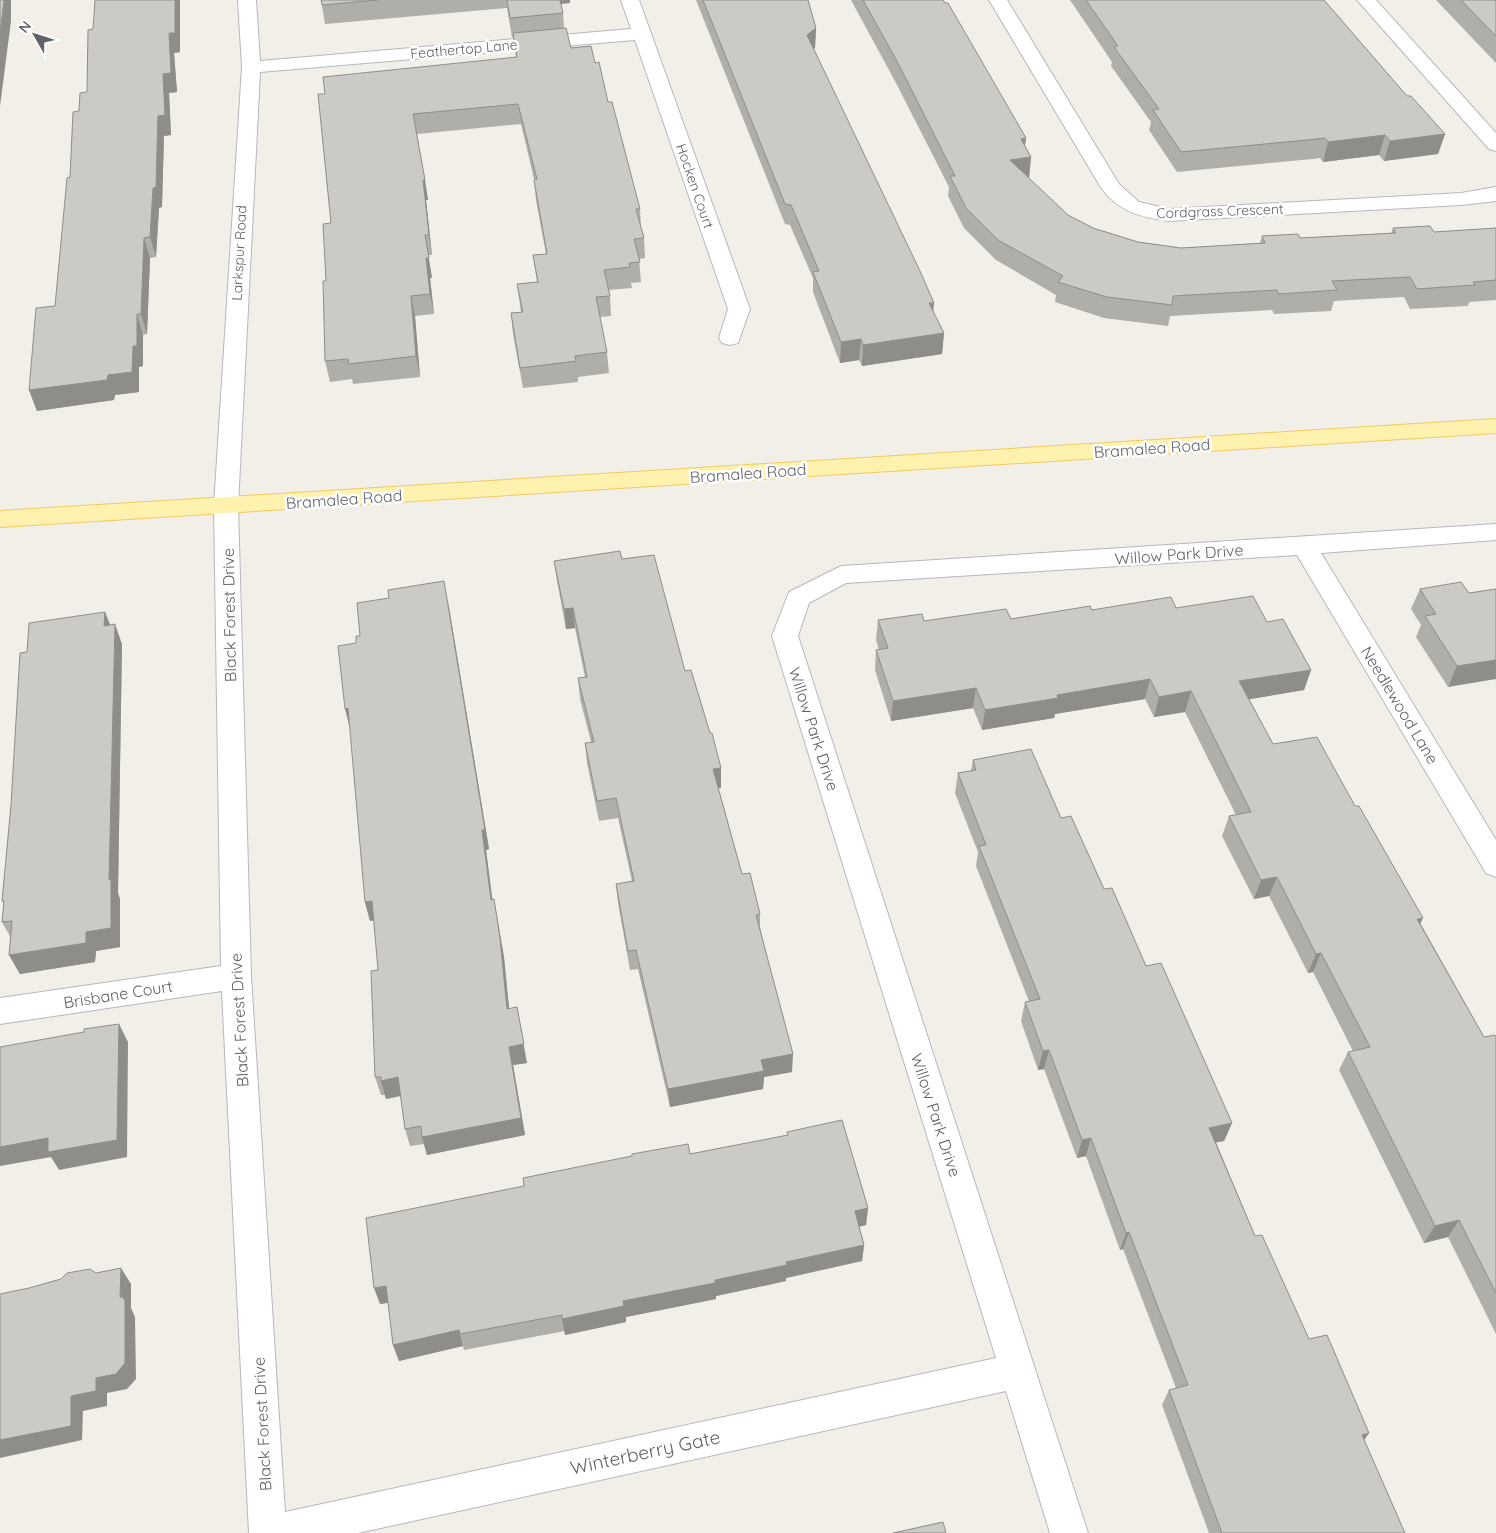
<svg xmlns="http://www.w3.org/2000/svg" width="1496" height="1533" viewBox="0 0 1496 1533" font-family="Quicksand,sans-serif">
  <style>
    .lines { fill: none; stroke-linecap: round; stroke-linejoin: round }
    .minor-casing { stroke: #b5b8bc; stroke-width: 2 }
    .major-casing { stroke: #f2c960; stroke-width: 2 }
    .minor { fill: #fff; fill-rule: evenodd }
    .major { fill: #fff2af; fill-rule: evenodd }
    .wall { fill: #afaea9 }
    .shaded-wall { fill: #8f8d8a }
    .building { fill: #cccac5; stroke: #8f8d8a }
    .labels { text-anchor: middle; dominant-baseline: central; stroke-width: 5; stroke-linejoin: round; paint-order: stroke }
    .far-street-label { font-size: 14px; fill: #5f6368; stroke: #fff }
    .street-label { font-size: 16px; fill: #5f6368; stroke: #fff }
    .near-street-label { font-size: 19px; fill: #5f6368; stroke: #fff }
  </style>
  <rect width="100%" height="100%" fill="#f1efe8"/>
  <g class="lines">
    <g class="minor-casing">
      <g id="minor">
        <polygon points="238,0 256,0 260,61 631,29 621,0 639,0 750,309 738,343 730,345 722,343 719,338 728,309 635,40 260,72 238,506 251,976 285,1512 996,1358 772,636 789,592 841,566 1496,524 1496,540 1321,553 1496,840 1496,877 1486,873 1297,555 846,583 809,603 798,636 1088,1533 1050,1533 1006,1391 358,1533 249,1533 222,991 0,1024 0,998 221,966 214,506 242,67"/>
        <path d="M989 0H1007L1119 184 1139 202 1169 209 1461 193 1496 187V201L1461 205 1169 221C1139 217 1117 211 1100 186Z"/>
        <polygon points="1357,0 1376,0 1496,133 1496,151 1489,149"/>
      </g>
    </g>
    <g class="major-casing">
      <polygon id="major" points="1496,419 1496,433 0,527 0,511"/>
    </g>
    <use href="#minor" class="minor"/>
    <use href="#major" class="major"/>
  </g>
  <g class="wall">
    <polygon points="321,0 570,0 570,3 561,4 563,13 564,28 571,48 595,63 608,102 640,209 641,227 644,238 645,258 639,259 641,282 631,283 632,288 608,290 610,296 611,316 600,317 607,352 609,373 578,377 578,382 523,388 513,334 511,313 521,312 517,284 537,282 533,255 546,254 536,200 534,179 521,124 417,134 428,200 426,200 432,255 428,255 432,278 430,278 434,314 415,316 420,377 353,384 352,379 330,382 325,361 326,281 331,223 325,94 516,57 513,37 512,37 507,8 325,24"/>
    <polygon points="696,0 808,0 816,28 815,48 813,49 933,312 944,333 942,354 862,366 859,360 840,363 813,292 813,278 790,225 785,224"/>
    <polygon points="851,0 943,0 1026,138 1025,146 1031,157 1029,178 1028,178 1068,215 1093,228 1138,242 1181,248 1260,243 1262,236 1300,238 1391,233 1393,228 1434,232 1496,228 1496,300 1469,302 1468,306 1410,309 1404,297 1334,301 1331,311 1274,314 1272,310 1170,316 1168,326 1104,318 1055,302 1056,295 996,260 964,228 948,196 949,187 896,83"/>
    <polygon points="1070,0 1324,0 1407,96 1445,134 1438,154 1384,161 1379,155 1323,162 1320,158 1312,159 1177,172 1149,130 1151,122 1111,66 1112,62"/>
    <polygon points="1436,0 1496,0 1496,63"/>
    <polygon points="93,29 180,52 174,53 177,92 169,93 171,135 164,136 162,207 159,208 156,257 150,258 147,334 143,335 143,366 139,367 139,392 115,395 114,400 37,411 29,390 55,306 79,111 87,92"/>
    <polygon points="622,559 685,671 721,788 718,788 742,874 760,914 760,927 792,1072 764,1077 763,1089 670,1107 638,969 630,970 618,903 616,884 632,881 618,818 599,821 587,763 585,743 591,742 580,699 578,678 585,677 575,628 566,629 557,581 554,561"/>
    <polygon points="1420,589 1469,593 1496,589 1448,687 1416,637 1421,625 1411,609"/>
    <polygon points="448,601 489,849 486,850 492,899 497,918 504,957 509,1009 527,1063 513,1065 525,1135 427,1155 424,1144 410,1146 405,1129 401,1096 386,1099 385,1095 381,1095 375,1077 378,970 374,920 370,921 365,902 356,643 360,636"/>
    <polygon points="1176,608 1267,622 1311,670 1304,690 1249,699 1273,744 1355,806 1484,1037 1496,1037 1496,1334 1448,1237 1424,1243 1339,1070 1348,1052 1353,1051 1313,972 1308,973 1269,896 1254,899 1222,836 1229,816 1236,815 1185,712 1154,717 1145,699 1055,714 1054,718 982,730 973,708 891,721 875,670 876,650 879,650 876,640 878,620 924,621 1011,619 1092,610"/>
    <polygon points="105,612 110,625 122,644 118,893 120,899 120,947 96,951 95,962 20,974 9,955 11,938 2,922 4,905 2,901 27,652"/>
    <polygon points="973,760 1061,818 1104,889 1146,966 1232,1123 1224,1141 1216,1142 1255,1236 1309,1339 1364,1440 1405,1533 1209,1533 1162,1405 1169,1390 1176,1388 1123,1249 1120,1250 1086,1156 1077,1158 1044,1069 1038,1070 1021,1021 1025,1002 1029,1001 976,866 978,852 955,793 958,773 971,771"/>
    <polygon points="787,1132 868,1208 866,1225 859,1227 864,1245 862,1261 786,1278 786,1281 716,1296 716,1299 626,1317 626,1322 565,1335 565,1331 464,1350 463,1346 399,1361 393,1345 388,1303 380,1304 690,1154 787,1136"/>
  </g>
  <g class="shaded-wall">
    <polygon points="4,0 11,0 11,21 0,106 0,34"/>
    <polygon points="175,0 180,0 180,52 174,53 177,92 169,93 171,135 164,136 162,207 159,208 156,257 150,237 158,116 163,74"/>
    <polygon points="558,0 570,0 570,3 558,4"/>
    <polygon points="816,28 815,48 806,54 807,35"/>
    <polygon points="1445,134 1438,154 1384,161 1390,141"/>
    <polygon points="1385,135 1379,155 1323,162 1328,142"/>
    <polygon points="1026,138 1023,158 1021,139"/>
    <polygon points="1031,157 1029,178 1007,180 1010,160"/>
    <polygon points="423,180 425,180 428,200 426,200 432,255 429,235"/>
    <polygon points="425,235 432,278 430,278 434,314 430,294 426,258"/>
    <polygon points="144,238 150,258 147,334 141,314"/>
    <polygon points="411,296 415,316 420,377 416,356"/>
    <polygon points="929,303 934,303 932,323"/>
    <polygon points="137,314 143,335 143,366 139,367 139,392 115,395 114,400 37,411 29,390 108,375 133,346"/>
    <polygon points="944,333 942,354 862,366 863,345"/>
    <polygon points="861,339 859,360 840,363 841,342"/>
    <polygon points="448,601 489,849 486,850 495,919 491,900 482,830"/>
    <polygon points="573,608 575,628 566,629 564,609"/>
    <polygon points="105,612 113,632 104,626"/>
    <polygon points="115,624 122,644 118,893 120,899 120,947 96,951 95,962 20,974 9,955 86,932 109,880"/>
    <polygon points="1496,660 1496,679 1448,687 1457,666"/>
    <polygon points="1311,670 1304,690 1233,702 1239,681"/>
    <polygon points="1150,679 1145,699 1055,714 1054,718 982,730 985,710 1057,695"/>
    <polygon points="976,688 973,708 891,721 893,701"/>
    <polygon points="1191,691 1185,712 1154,717 1159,697"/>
    <polygon points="348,708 350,729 345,709"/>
    <polygon points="721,768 721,788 713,789 713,769"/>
    <polygon points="1277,877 1269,896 1254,899 1261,880"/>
    <polygon points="494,899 504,957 511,1028 507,1009"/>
    <polygon points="372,901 377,920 370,921 365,902"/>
    <polygon points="1423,918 1414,937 1417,919"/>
    <polygon points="1321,953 1313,972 1308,973 1316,954"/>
    <polygon points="517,1007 527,1063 513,1065 525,1135 427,1155 422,1137 509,1047"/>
    <polygon points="119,1024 128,1042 127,1157 59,1170 51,1157 0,1166 0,1147"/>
    <polygon points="1049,1050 1044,1069 1038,1070 1043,1051"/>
    <polygon points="793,1054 792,1072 764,1077 763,1089 670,1107 668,1089 761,1060"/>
    <polygon points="398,1077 404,1095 386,1099 381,1081"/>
    <polygon points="1232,1123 1224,1141 1202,1145 1209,1128"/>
    <polygon points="1091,1138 1086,1156 1077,1158 1082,1140"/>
    <polygon points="868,1208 866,1225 853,1228 855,1211"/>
    <polygon points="1459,1220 1448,1237 1424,1243 1435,1226"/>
    <polygon points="1129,1232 1123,1249 1120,1250 1126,1233"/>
    <polygon points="864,1245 862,1261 786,1278 786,1281 716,1296 716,1299 626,1317 626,1322 565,1335 562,1319 623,1301 715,1280 786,1262"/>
    <polygon points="121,1268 131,1284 131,1308 135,1317 136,1379 127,1389 107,1393 107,1406 83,1411 82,1440 0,1458 0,1440 71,1396 96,1378 120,1297"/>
    <polygon points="386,1286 392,1302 380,1304 374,1288"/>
    <polygon points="459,1330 463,1346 399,1361 393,1345"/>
    <polygon points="1369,1433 1359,1448 1362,1435"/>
  </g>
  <g class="building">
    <polygon points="0,0 4,0 0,34"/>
    <polygon points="95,0 175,0 175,33 169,33 171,73 163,74 165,115 158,116 156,187 153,188 150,237 144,238 141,314 137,314 137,346 133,346 132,372 108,375 107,380 29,390 36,308 55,306 67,178 70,177 73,112 79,111 80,93 87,92 88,30 93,29"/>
    <polygon points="321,0 378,0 322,5"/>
    <polygon points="507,0 560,0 563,13 510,18"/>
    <polygon points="703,0 808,0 816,28 807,35 920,271 934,303 929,303 944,333 863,345 861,339 841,342 813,272 819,271 791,205 785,204"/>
    <polygon points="863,0 943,0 945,3 948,3 1026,138 1021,139 1031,157 1010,160 1068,215 1093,228 1138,242 1181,248 1265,243 1262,236 1298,234 1300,238 1396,233 1393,228 1430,226 1434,232 1496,228 1496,280 1473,282 1475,285 1417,289 1410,277 1332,281 1337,290 1279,294 1277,290 1173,296 1172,305 1107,297 1058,282 1063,276 998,240 966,208 950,176 955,176 898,63"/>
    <polygon points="1086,0 1324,0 1407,96 1411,96 1445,134 1390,141 1385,135 1328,142 1325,138 1317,139 1181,152 1153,110 1159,109 1114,47 1118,46"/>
    <polygon points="1461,0 1496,0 1496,36"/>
    <polygon points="566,28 571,48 591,46 595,63 599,62 608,102 612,102 640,209 636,209 644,238 634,239 640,262 629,263 630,267 604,270 610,296 596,297 607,352 575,356 576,361 520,368 511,313 523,312 517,284 538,282 533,255 547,254 534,180 537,179 518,104 413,114 425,180 423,180 429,235 425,235 429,258 426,258 430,294 411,296 416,356 349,364 348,359 325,361 323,281 326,281 323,224 331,223 318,94 325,94 323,77 517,57 513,33"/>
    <polygon points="620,551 622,559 654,555 685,671 691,670 710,733 712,733 721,768 713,769 742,874 750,873 760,914 756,915 793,1054 761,1060 764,1071 668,1089 636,950 628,951 616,884 634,881 616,798 597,801 585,743 594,742 578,678 587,677 573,608 564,609 554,561"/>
    <polygon points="444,581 485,830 482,830 491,900 494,899 500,938 507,1009 517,1007 524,1044 509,1047 521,1118 422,1137 421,1126 405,1129 398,1077 381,1081 381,1077 375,1077 371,971 378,970 372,901 365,902 348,708 345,709 338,646 356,643 356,636 360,636 357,603 389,598 388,590"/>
    <polygon points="1461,582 1469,593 1496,589 1496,660 1457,666 1425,616 1436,614 1420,589"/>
    <polygon points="1253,596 1267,622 1283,619 1311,670 1239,681 1273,744 1317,737 1355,806 1359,806 1423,918 1417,919 1484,1037 1495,1035 1496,1037 1496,1293 1459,1220 1435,1226 1348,1052 1370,1047 1321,953 1316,954 1277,877 1261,880 1229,816 1251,812 1191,691 1159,697 1150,679 1057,695 1058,698 985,710 976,688 893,701 876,650 888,648 878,620 922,614 924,621 1006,609 1011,619 1090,606 1092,610 1171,597 1176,608"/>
    <polygon points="105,612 104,626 115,624 109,880 111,879 111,928 86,932 86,943 9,955 12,921 2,922 4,901 2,901 11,805 20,653 27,652 29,623"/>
    <polygon points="1031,749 1061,818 1071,816 1104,889 1112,888 1146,966 1161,963 1232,1123 1209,1128 1255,1236 1262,1235 1309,1339 1327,1335 1369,1433 1362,1435 1405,1533 1222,1533 1169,1390 1188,1385 1129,1232 1126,1233 1091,1138 1082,1140 1049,1050 1043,1051 1025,1002 1040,999 979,846 986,845 958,773 976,770 973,760"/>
    <polygon points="119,1024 117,1140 48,1152 48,1138 0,1147 0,1047 84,1032 84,1029"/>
    <polygon points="842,1120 868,1208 855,1211 864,1245 786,1262 787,1265 715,1280 715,1283 623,1301 624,1306 562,1319 562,1315 460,1334 459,1330 393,1345 386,1286 374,1288 366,1218 524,1186 523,1178 632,1156 632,1154 688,1144 690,1154 788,1135 787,1132"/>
    <polygon points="121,1268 120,1297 123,1297 125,1301 125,1363 116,1374 96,1378 96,1391 71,1396 71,1426 0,1440 0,1294 29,1288 61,1279 67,1273 90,1269 96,1273"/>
    <polygon points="943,1522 946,1533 893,1533"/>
  </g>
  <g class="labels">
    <g class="far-street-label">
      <text transform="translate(464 49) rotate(-5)">Feathertop Lane</text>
      <text transform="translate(695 186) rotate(71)">Hocken Court</text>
      <text transform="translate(1220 211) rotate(-2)">Cordgrass Crescent</text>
      <text transform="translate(239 253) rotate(-87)">Larkspur Road</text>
    </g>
    <g class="street-label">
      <text transform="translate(1152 448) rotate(-4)">Bramalea Road</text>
      <text transform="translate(748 473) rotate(-4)">Bramalea Road</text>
      <text transform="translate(344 499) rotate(-4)">Bramalea Road</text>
      <text transform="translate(1179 554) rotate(-4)">Willow Park Drive</text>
      <text transform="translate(229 615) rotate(-91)">Black Forest Drive</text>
      <text transform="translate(1400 705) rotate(59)">Needlewood Lane</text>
      <text transform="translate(814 729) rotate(72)">Willow Park Drive</text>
      <text transform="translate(118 994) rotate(-9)">Brisbane Court</text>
      <text transform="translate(239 1020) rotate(-93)">Black Forest Drive</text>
      <text transform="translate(936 1115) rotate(72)">Willow Park Drive</text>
      <text transform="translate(262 1424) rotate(-93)">Black Forest Drive</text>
    </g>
    <g class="near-street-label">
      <text transform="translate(645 1452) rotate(-12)">Winterberry Gate</text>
    </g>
  </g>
  <g transform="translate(35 35) rotate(309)" stroke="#ffffff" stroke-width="4" paint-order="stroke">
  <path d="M0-4L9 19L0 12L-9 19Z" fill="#5f6368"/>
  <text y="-8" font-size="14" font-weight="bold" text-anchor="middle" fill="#5f6368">N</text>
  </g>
</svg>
